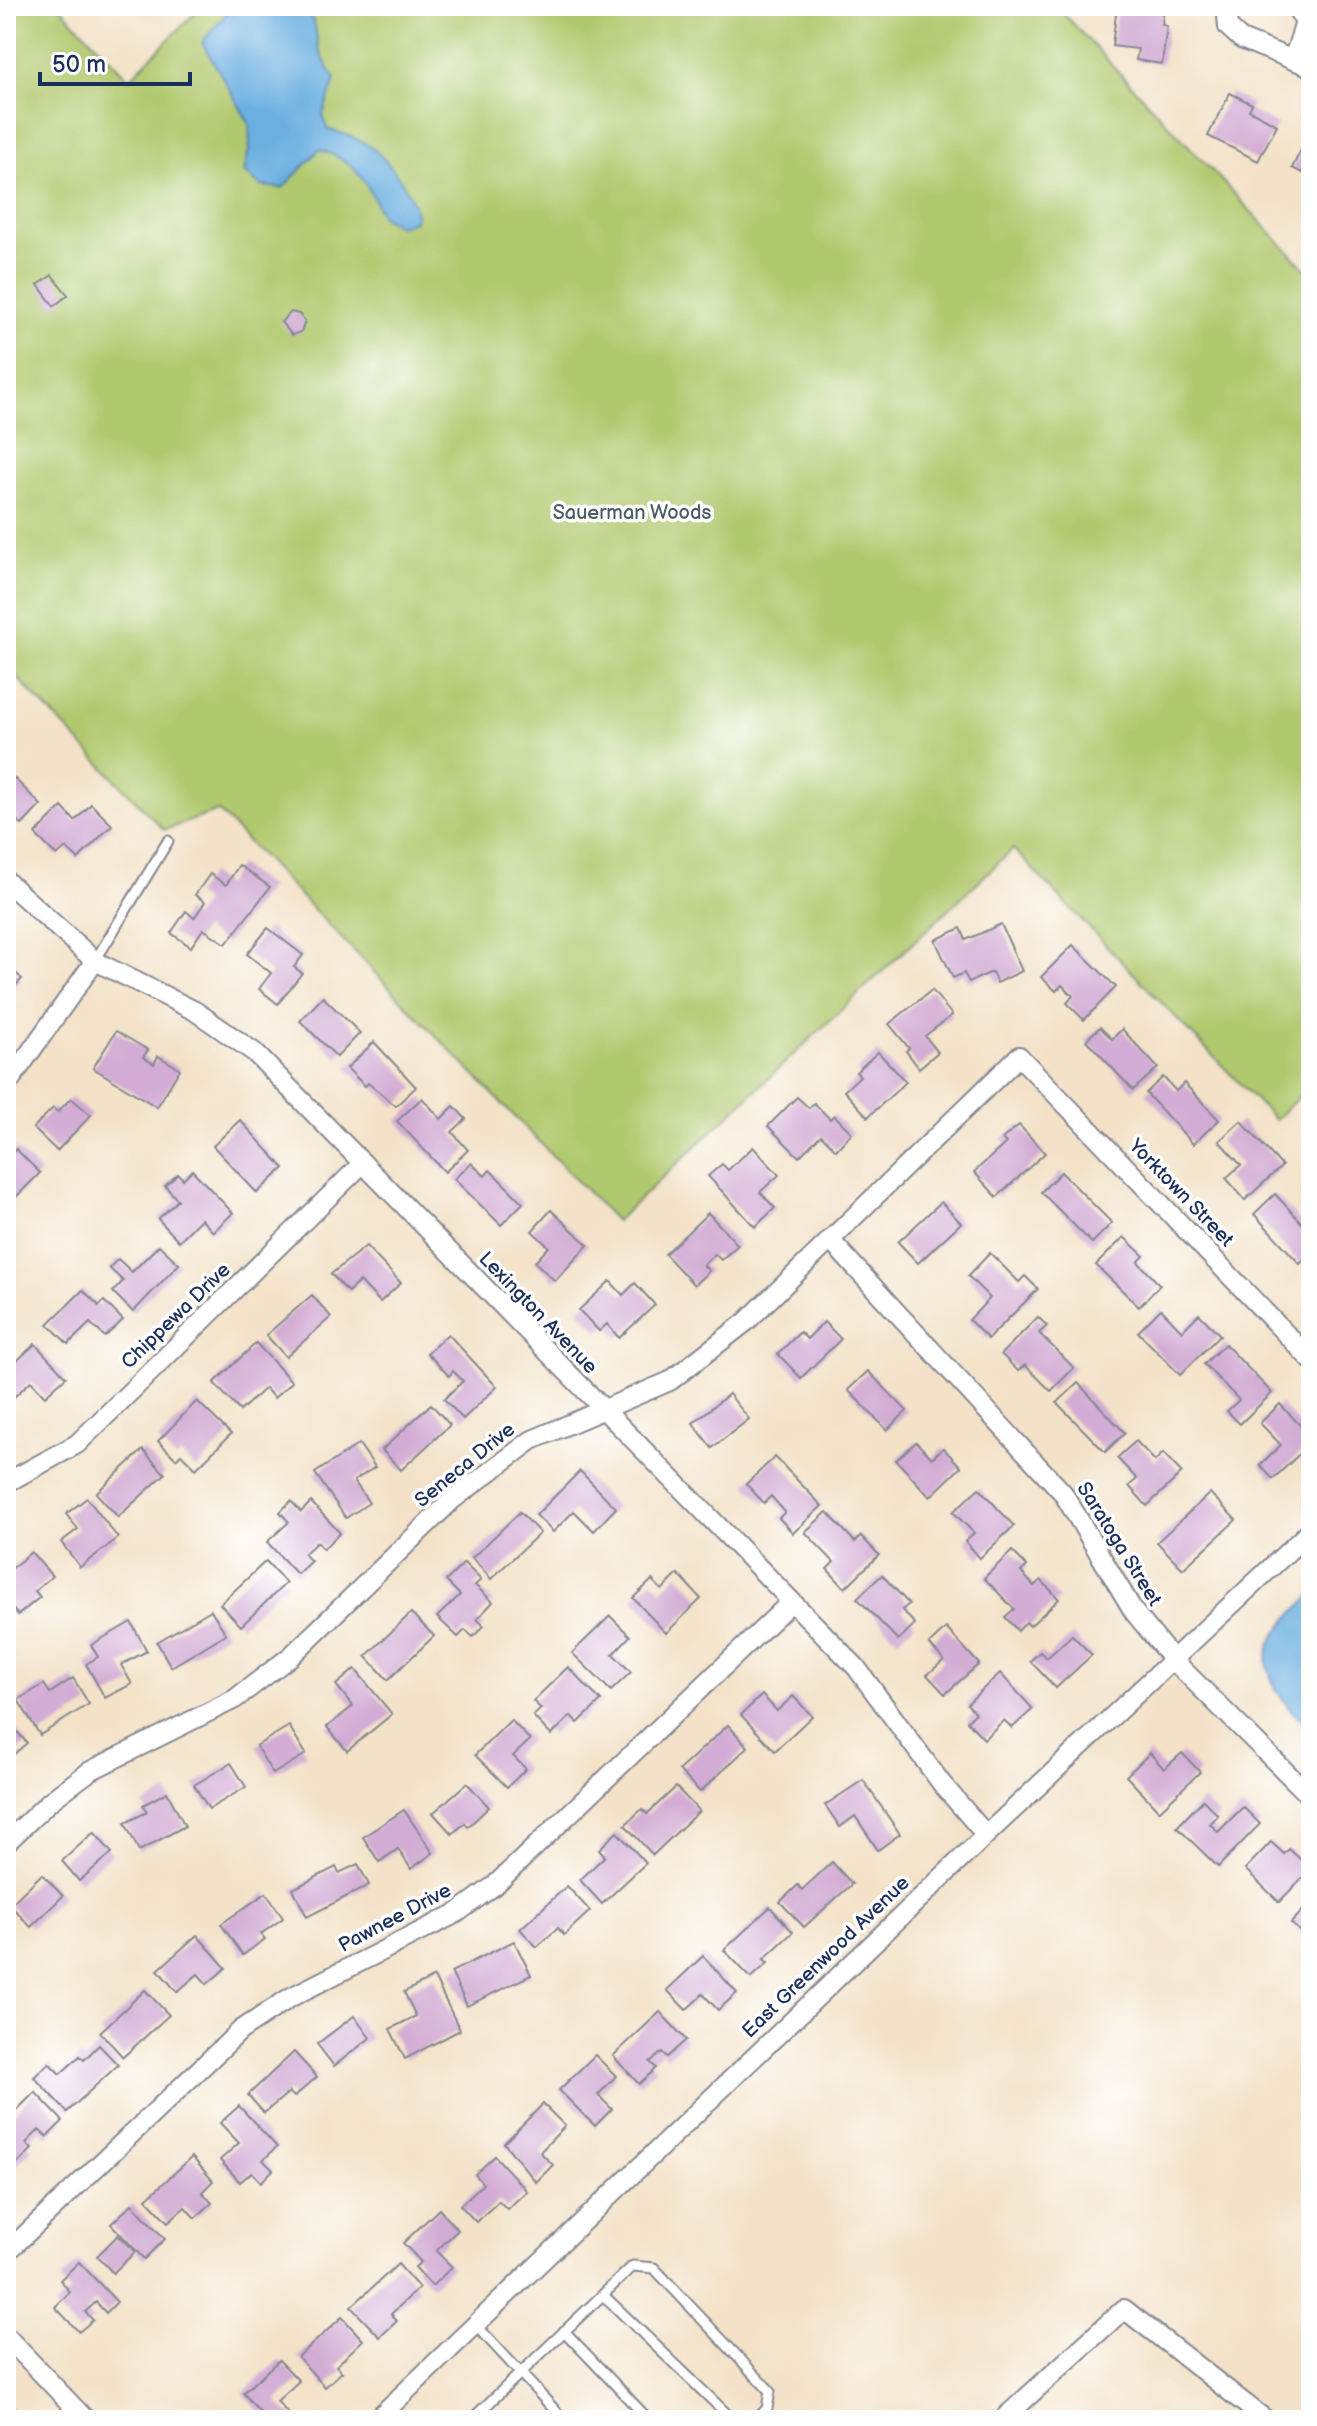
<svg xmlns="http://www.w3.org/2000/svg" width="1317" height="2426" viewBox="0 0 1317 2426" font-family="'Balsamiq Sans',sans-serif">
  <style>
    .green { fill: #b1c96e; stroke: #667c66; stroke-width: 2 }
    .water { fill: #6aafe0; stroke: #426f9f; stroke-width: 2 }
    .building { fill: #d2acd4 }
    .lines { fill: none; stroke-linecap: round; stroke-linejoin: round }
    .lane-casing { stroke: #878892; stroke-width: 13 }
    .street-casing { stroke: #878892; stroke-width: 22 }
    .secondary-casing { stroke: #878892; stroke-width: 30 }
    .lane { stroke: #fff; stroke-width: 9 }
    .street { stroke: #fff; stroke-width: 18 }
    .secondary { stroke: #fce5cf; stroke-width: 26 }
    .labels { text-anchor: middle; dominant-baseline: central; stroke-width: 7; stroke-linejoin: round; paint-order: stroke }
    .park-label { font-size: 20px; fill: #485d63; stroke: #fff }
    .street-label { font-size: 20px; fill: #1b2f5e; stroke: #fff }
  </style>
  <rect width="100%" height="100%" fill="#fff"/>
  <filter id="ink" filterUnits="userSpaceOnUse"><feTurbulence type="fractalNoise" baseFrequency=".0125" numOctaves="2"/><feDisplacementMap in="SourceGraphic" scale="16" xChannelSelector="R" yChannelSelector="G"/><feConvolveMatrix kernelMatrix="1 2 1 2 8 2 1 2 1" color-interpolation-filters="sRGB"/></filter>
  <filter id="wash" filterUnits="userSpaceOnUse"><feTurbulence type="fractalNoise" baseFrequency=".006" numOctaves="4" result="noise"/><feDisplacementMap in="SourceGraphic" scale="32" xChannelSelector="R" yChannelSelector="G"/><feGaussianBlur stdDeviation="1.8" result="paint"/><feColorMatrix in="noise" values="0 0 0 0 0 0 0 0 0 0 0 0 0 0 0 0 0 1.4 0 .05"/><feComposite in="paint" operator="in"/></filter>
  <g filter="url(#wash)">
    <rect width="100%" height="100%" fill="#f3e2c7"/>
    <polygon class="green" points="6,6 59,6 129,79 202,6 1056,6 1311,275 1311,1085 1275,1120 1013,849 616,1221 218,811 164,830 6,666"/>
    <g class="water">
      <path d="M233 6H299C321 22 313 30 320 51 323 60 330 70 335 79L323 115 327 129C342 133 355 137 368 145 386 156 421 202 415 221L399 226 381 216C369 183 354 159 319 150L283 188 261 186 244 172 250 145 249 123 202 42Z"/>
      <path d="M1311 1596V1726C1289 1715 1263 1677 1268 1652 1272 1632 1297 1609 1311 1596Z"/>
    </g>
    <g id="blocks">
      <g class="building">
        <polygon points="1117,6 1164,6 1162,25 1167,26 1162,64 1136,60 1138,49 1112,46"/>
        <polygon points="1230,93 1252,104 1249,110 1277,125 1258,161 1208,136"/>
        <polygon points="1306,140 1311,143 1311,177 1292,168"/>
        <polygon points="52,275 68,295 54,306 38,285"/>
        <polygon points="291,312 299,314 305,321 301,332 292,335 281,322"/>
        <polygon points="6,770 41,805 22,825 6,809"/>
        <polygon points="91,804 112,825 78,859 66,848 57,856 35,834 62,807 75,821"/>
        <polygon points="239,865 270,887 226,944 203,929 191,947 171,933 186,911 194,918 205,902 195,895 210,874 226,885"/>
        <polygon points="1001,924 1022,971 997,983 992,972 969,982 964,973 953,978 935,940 961,928 966,940"/>
        <polygon points="268,928 303,955 294,967 302,973 278,1004 259,989 271,973 247,954"/>
        <polygon points="1073,945 1116,987 1084,1020 1067,1003 1073,996 1062,985 1056,991 1041,977"/>
        <polygon points="6,963 22,979 6,995"/>
        <polygon points="932,990 952,1015 925,1036 938,1052 919,1068 906,1051 909,1048 889,1024"/>
        <polygon points="323,997 360,1033 337,1057 300,1021"/>
        <polygon points="1100,1027 1112,1039 1122,1029 1158,1068 1133,1090 1086,1040"/>
        <polygon points="116,1031 148,1050 143,1057 154,1064 158,1056 180,1069 157,1107 93,1068"/>
        <polygon points="374,1042 416,1087 396,1106 368,1083 365,1086 347,1068"/>
        <polygon points="878,1052 906,1082 868,1117 844,1091 860,1076 856,1072"/>
        <polygon points="1163,1077 1176,1091 1184,1083 1219,1120 1193,1144 1146,1093"/>
        <polygon points="797,1097 809,1108 814,1103 830,1119 834,1115 852,1133 836,1150 821,1135 799,1157 768,1126"/>
        <polygon points="71,1098 91,1115 57,1151 33,1128 53,1108 58,1112"/>
        <polygon points="422,1098 441,1119 454,1106 466,1119 452,1132 468,1150 445,1172 397,1121"/>
        <polygon points="240,1120 284,1168 257,1193 213,1146"/>
        <polygon points="1241,1121 1282,1166 1245,1200 1226,1178 1241,1165 1219,1141"/>
        <polygon points="1019,1125 1045,1153 997,1197 974,1172 1006,1143 1002,1139"/>
        <polygon points="753,1147 779,1175 760,1192 775,1208 755,1227 708,1176 722,1164 728,1170"/>
        <polygon points="16,1149 40,1173 6,1207 6,1159"/>
        <polygon points="471,1163 485,1176 490,1170 523,1203 501,1225 454,1179"/>
        <polygon points="192,1170 233,1213 213,1232 201,1219 179,1241 158,1219 178,1200 165,1186 178,1174 183,1179"/>
        <polygon points="1061,1172 1112,1223 1092,1243 1041,1192"/>
        <polygon points="1275,1194 1311,1233 1311,1253 1300,1264 1254,1214"/>
        <polygon points="941,1202 961,1223 918,1263 898,1242"/>
        <polygon points="551,1210 588,1245 555,1281 535,1262 549,1247 532,1231"/>
        <polygon points="708,1213 738,1245 721,1260 715,1254 703,1265 709,1271 694,1285 665,1254"/>
        <polygon points="1124,1237 1144,1256 1138,1262 1160,1285 1139,1307 1096,1265"/>
        <polygon points="159,1245 179,1264 133,1312 113,1292 123,1281 109,1268 118,1259 132,1272"/>
        <polygon points="366,1246 401,1283 380,1302 360,1281 348,1292 331,1274"/>
        <polygon points="990,1253 1019,1282 1025,1276 1038,1289 988,1339 969,1320 990,1298 968,1276"/>
        <polygon points="610,1281 623,1295 635,1283 655,1305 619,1338 607,1324 599,1331 579,1310"/>
        <polygon points="83,1290 99,1306 104,1301 123,1320 105,1337 90,1323 68,1344 48,1324"/>
        <polygon points="312,1295 331,1317 286,1357 266,1335"/>
        <polygon points="1161,1309 1182,1331 1199,1314 1220,1335 1180,1375 1138,1332"/>
        <polygon points="1038,1317 1047,1326 1039,1333 1074,1368 1051,1391 1025,1365 1018,1371 1001,1354"/>
        <polygon points="824,1322 841,1339 801,1378 778,1354 800,1332 807,1339"/>
        <polygon points="448,1334 497,1387 463,1419 444,1399 463,1381 453,1371 449,1376 427,1353"/>
        <polygon points="256,1343 292,1382 274,1398 265,1388 240,1411 214,1383"/>
        <polygon points="35,1344 66,1377 45,1396 31,1381 13,1398 6,1390 6,1371"/>
        <polygon points="1225,1344 1272,1393 1240,1424 1227,1411 1239,1400 1204,1364"/>
        <polygon points="868,1371 907,1411 887,1430 848,1390"/>
        <polygon points="1078,1383 1125,1433 1105,1452 1057,1403"/>
        <polygon points="729,1394 749,1419 712,1448 693,1423"/>
        <polygon points="197,1401 231,1434 196,1469 181,1454 176,1459 158,1441"/>
        <polygon points="431,1404 450,1425 401,1470 382,1450"/>
        <polygon points="1280,1404 1311,1437 1311,1443 1273,1479 1260,1465 1281,1445 1260,1423"/>
        <polygon points="1136,1441 1155,1461 1163,1453 1182,1473 1147,1506 1129,1486 1137,1479 1117,1458"/>
        <polygon points="916,1442 932,1458 943,1448 961,1467 930,1497 896,1460"/>
        <polygon points="359,1444 375,1467 354,1481 369,1503 346,1518 315,1473"/>
        <polygon points="143,1450 165,1474 118,1517 96,1493"/>
        <polygon points="775,1457 822,1506 793,1533 779,1518 785,1512 771,1496 764,1503 746,1484"/>
        <polygon points="580,1471 616,1508 594,1531 574,1511 553,1532 536,1515"/>
        <polygon points="979,1488 1014,1526 980,1558 965,1541 974,1533 953,1512"/>
        <polygon points="1210,1493 1236,1520 1183,1569 1157,1542"/>
        <polygon points="87,1498 118,1538 80,1567 61,1542 78,1529 66,1514"/>
        <polygon points="291,1501 301,1512 311,1502 340,1533 323,1549 317,1542 304,1554 311,1561 297,1574 267,1542 289,1522 280,1512"/>
        <polygon points="520,1512 540,1533 491,1579 472,1558"/>
        <polygon points="827,1512 855,1542 861,1536 879,1555 845,1588 827,1569 834,1562 805,1532"/>
        <polygon points="1012,1551 1027,1566 1021,1572 1034,1586 1041,1580 1059,1599 1030,1626 1026,1622 1018,1631 1005,1617 1014,1609 984,1578"/>
        <polygon points="31,1552 52,1576 35,1591 40,1597 18,1615 6,1601 6,1563 11,1569"/>
        <polygon points="266,1561 286,1583 241,1626 220,1604"/>
        <polygon points="464,1563 481,1580 475,1585 493,1602 477,1619 484,1626 473,1637 465,1630 458,1637 437,1617 460,1595 446,1581"/>
        <polygon points="678,1574 701,1599 666,1633 633,1598 652,1580 662,1590"/>
        <polygon points="882,1575 909,1604 902,1610 915,1624 898,1640 857,1598"/>
        <polygon points="211,1610 226,1634 171,1667 157,1642"/>
        <polygon points="411,1613 434,1636 388,1680 366,1656"/>
        <polygon points="610,1616 630,1636 613,1654 631,1672 611,1691 572,1653"/>
        <polygon points="131,1622 147,1651 121,1665 132,1684 105,1698 86,1664 98,1657 91,1645"/>
        <polygon points="946,1628 979,1664 945,1694 927,1675 944,1660 929,1644"/>
        <polygon points="1072,1635 1092,1655 1056,1688 1030,1661 1040,1652 1047,1658"/>
        <polygon points="568,1667 601,1701 578,1723 571,1716 551,1735 533,1716 541,1709 533,1701"/>
        <polygon points="355,1669 392,1714 347,1751 327,1727 353,1706 336,1685"/>
        <polygon points="1000,1673 1033,1709 1012,1728 1004,1720 984,1739 967,1721 976,1713 967,1704"/>
        <polygon points="73,1678 89,1704 40,1735 18,1700 44,1684 50,1693"/>
        <polygon points="762,1695 777,1711 793,1696 812,1716 775,1751 741,1715"/>
        <polygon points="6,1719 27,1743 6,1761"/>
        <polygon points="511,1720 530,1740 513,1756 526,1769 507,1787 475,1755"/>
        <polygon points="728,1725 748,1747 700,1792 679,1770"/>
        <polygon points="289,1726 306,1754 273,1774 256,1746"/>
        <polygon points="1150,1753 1164,1769 1182,1753 1200,1772 1159,1811 1126,1776"/>
        <polygon points="231,1763 246,1787 209,1809 194,1785"/>
        <polygon points="863,1780 900,1834 878,1850 855,1816 840,1827 825,1805"/>
        <polygon points="467,1783 489,1807 468,1827 465,1823 452,1834 433,1813"/>
        <polygon points="676,1787 699,1811 653,1855 625,1825 642,1809 647,1814"/>
        <polygon points="167,1792 185,1826 139,1851 125,1823 147,1812 143,1805"/>
        <polygon points="1203,1800 1218,1815 1210,1824 1218,1832 1243,1807 1260,1824 1218,1867 1177,1827"/>
        <polygon points="404,1810 433,1853 411,1869 398,1849 379,1862 363,1837"/>
        <polygon points="94,1832 112,1853 79,1881 62,1861"/>
        <polygon points="617,1832 646,1863 602,1904 580,1880 605,1856 599,1849"/>
        <polygon points="1271,1842 1284,1854 1289,1849 1311,1869 1279,1902 1245,1869"/>
        <polygon points="832,1862 852,1884 804,1927 780,1902 798,1885 802,1890"/>
        <polygon points="358,1864 369,1885 307,1917 293,1889 336,1867 339,1873"/>
        <polygon points="42,1874 63,1896 31,1927 10,1905"/>
        <polygon points="567,1886 590,1911 564,1935 558,1928 537,1947 520,1929"/>
        <polygon points="266,1893 283,1918 261,1934 265,1939 243,1955 221,1924"/>
        <polygon points="1311,1902 1311,1942 1291,1923"/>
        <polygon points="770,1907 793,1932 764,1959 768,1963 751,1978 724,1950"/>
        <polygon points="197,1935 226,1968 207,1984 198,1974 177,1992 158,1970"/>
        <polygon points="514,1941 531,1975 467,2006 451,1972"/>
        <polygon points="703,1956 737,1993 718,2010 703,1994 686,2010 667,1990"/>
        <polygon points="434,1977 460,2030 405,2059 390,2029 416,2016 404,1992"/>
        <polygon points="145,1990 169,2015 123,2057 100,2032"/>
        <polygon points="660,2012 686,2040 667,2057 662,2052 650,2062 656,2068 639,2084 613,2056"/>
        <polygon points="354,2016 370,2038 334,2066 317,2044"/>
        <polygon points="99,2045 118,2065 67,2112 34,2077 49,2063 60,2074 80,2056 84,2060"/>
        <polygon points="294,2052 317,2077 294,2097 289,2092 264,2113 248,2095"/>
        <polygon points="595,2055 616,2076 598,2095 612,2109 595,2126 559,2090"/>
        <polygon points="35,2092 63,2121 47,2137 39,2130 26,2143 32,2149 13,2168 6,2161 6,2121"/>
        <polygon points="543,2104 565,2126 540,2152 553,2165 536,2182 504,2143"/>
        <polygon points="239,2106 277,2147 263,2160 273,2170 261,2182 252,2172 240,2182 220,2160 239,2143 220,2123"/>
        <polygon points="495,2156 527,2191 507,2209 499,2201 476,2222 460,2205 483,2184 475,2174"/>
        <polygon points="192,2157 213,2181 202,2192 212,2203 195,2218 185,2207 168,2222 146,2199"/>
        <polygon points="132,2204 165,2239 144,2259 111,2224"/>
        <polygon points="439,2209 458,2230 436,2251 452,2267 432,2286 415,2267 421,2262 403,2243"/>
        <polygon points="118,2235 135,2252 113,2273 97,2256"/>
        <polygon points="79,2262 117,2302 106,2313 96,2302 85,2312 93,2320 79,2332 55,2307 70,2292 60,2280"/>
        <polygon points="398,2264 419,2288 391,2314 397,2321 380,2337 351,2307"/>
        <polygon points="342,2317 363,2340 336,2366 342,2372 325,2387 298,2357"/>
        <polygon points="279,2360 299,2381 277,2401 292,2418 254,2420 261,2413 243,2393"/>
      </g>
    </g>
  </g>
  <g filter="url(#ink)">
    <use href="#blocks" fill-opacity="0" stroke="#878892" stroke-width="2"/>
    <g class="lines">
      <g class="lane-casing">
        <g id="lane">
          <polyline points="95,961 168,841"/>
          <polyline points="603,2295 733,2420"/>
          <polyline points="475,2324 564,2420"/>
          <polyline points="564,2331 649,2420"/>
          <polyline points="471,2420 633,2266 654,2268 770,2391 767,2409 755,2420"/>
        </g>
      </g>
      <g class="street-casing">
        <g id="street">
          <polyline points="1226,6 1228,27 1241,39 1311,67"/>
          <polyline points="1293,60 1305,22 1295,6"/>
          <polyline points="6,881 95,961 195,1011 254,1052 856,1667 942,1784 986,1835"/>
          <polyline points="6,1086 95,961"/>
          <polyline points="830,1240 1063,1493 1134,1612 1173,1660 1311,1797"/>
          <polyline points="6,1483 77,1444 363,1163"/>
          <polyline points="6,1843 50,1801 90,1771 235,1699 291,1656 452,1500 532,1440 670,1381 747,1321 1019,1056 1311,1360"/>
          <polyline points="6,2253 241,2030 291,1997 457,1913 495,1885 790,1603"/>
          <polyline points="6,2336 86,2420"/>
          <polyline points="376,2420 986,1835 1311,1530"/>
          <polyline points="1002,2420 1124,2309 1266,2420"/>
        </g>
      </g>
      <g class="secondary-casing">
        <polyline id="secondary" points="6,2418 8,2420"/>
      </g>
      <use href="#lane" class="lane"/>
      <use href="#street" class="street"/>
      <use href="#secondary" class="secondary"/>
    </g>
  </g>
  <g class="labels">
    <g class="park-label">
      <text x="632" y="513">Sauerman Woods</text>
    </g>
    <g class="street-label">
      <text transform="translate(1181 1193) rotate(46)">Yorktown Street</text>
      <text transform="translate(538 1313) rotate(46)">Lexington Avenue</text>
      <text transform="translate(176 1316) rotate(-44)">Chippewa Drive</text>
      <text transform="translate(465 1465) rotate(-39)">Seneca Drive</text>
      <text transform="translate(1119 1544) rotate(58)">Saratoga Street</text>
      <text transform="translate(395 1918) rotate(-28)">Pawnee Drive</text>
      <text transform="translate(826 1957) rotate(-44)">East Greenwood Avenue</text>
    </g>
  </g>
  <rect width="1317" height="2426" fill="none" stroke="#fff" stroke-width="32"/>
  <path d="M40 72v12h150v-12" fill="none" stroke="#1b2f5e" stroke-width="4"/>
  <text x="52" y="72" font-size="24" fill="#1b2f5e" stroke="#ffffff" stroke-width="6" paint-order="stroke">50 m</text>
</svg>
